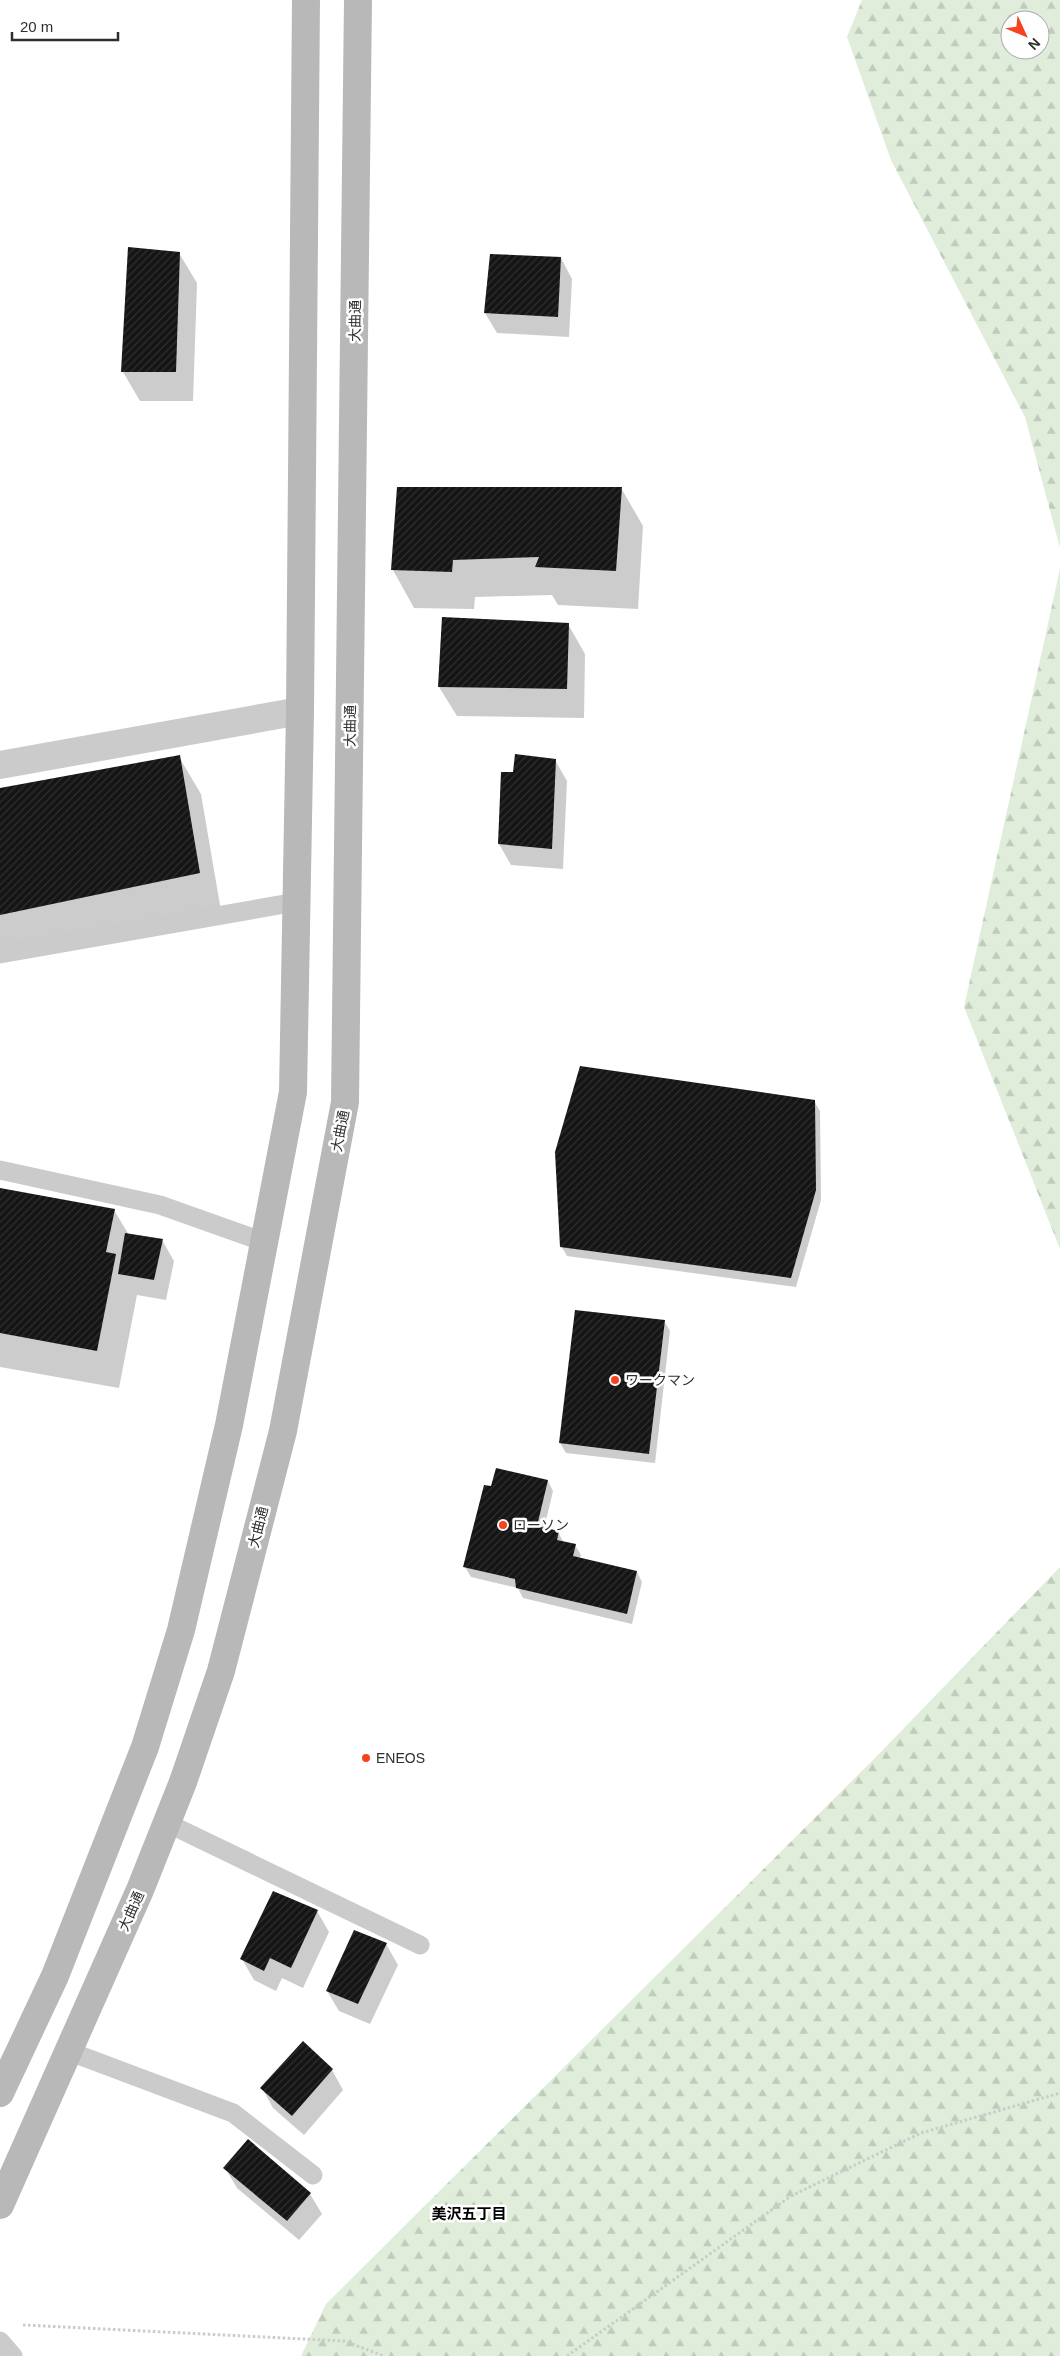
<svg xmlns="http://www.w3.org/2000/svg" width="1060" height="2356" viewBox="0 0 1060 2356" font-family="Helvetica,'Noto Sans JP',sans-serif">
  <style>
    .forest { fill: url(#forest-firs); fill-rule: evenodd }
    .shadow { fill: #0003 }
    .building { fill: url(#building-hatch) }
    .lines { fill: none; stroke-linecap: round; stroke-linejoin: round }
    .path { stroke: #cbcbcb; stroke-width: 3; stroke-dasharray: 2.5 2.5; stroke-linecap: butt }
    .service { stroke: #cbcbcb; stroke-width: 19 }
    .minor { stroke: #cbcbcb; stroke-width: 28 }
    .secondary { stroke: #b8b8b8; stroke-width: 28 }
    .poi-dot { fill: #f6421f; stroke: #fff; stroke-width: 2 }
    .labels { text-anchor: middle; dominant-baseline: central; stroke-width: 5; stroke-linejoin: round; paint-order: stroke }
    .street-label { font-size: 14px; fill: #2e2e2e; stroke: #fff }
    .poi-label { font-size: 14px; fill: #2e2e2e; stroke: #fff; text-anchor: start }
    .neighbourhood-label { font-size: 15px; font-weight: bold; fill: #000; stroke: #fff }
  </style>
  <defs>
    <pattern id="forest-firs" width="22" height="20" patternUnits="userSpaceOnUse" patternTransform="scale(1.25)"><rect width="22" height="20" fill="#e0edda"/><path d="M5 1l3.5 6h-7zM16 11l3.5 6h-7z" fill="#c0ccbb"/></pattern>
    <pattern id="building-hatch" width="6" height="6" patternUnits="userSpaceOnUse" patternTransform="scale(1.25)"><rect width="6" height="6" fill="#151515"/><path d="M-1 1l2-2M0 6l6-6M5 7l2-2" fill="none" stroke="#2f2f2f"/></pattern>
  </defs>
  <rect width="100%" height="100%" fill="#fff"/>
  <g class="forest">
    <path d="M862 0H1060V548L1025 417 891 160 847 37ZM1010 20H1040V50H1010Z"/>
    <polygon points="1060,569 1060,1249 964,1007"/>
    <polygon points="1060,1567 1060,2356 301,2356 326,2304 876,1757"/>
  </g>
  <g class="shadow">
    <polygon points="179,253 197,283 193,401 140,401 123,372"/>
    <polygon points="561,258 572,279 569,337 497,333 485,313"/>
    <polygon points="621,488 643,526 638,609 558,605 552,595 475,597 474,609 414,608 393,570"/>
    <polygon points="568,624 585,654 584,718 457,716 439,687"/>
    <polygon points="179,757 201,794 221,911 0,957 0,789"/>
    <polygon points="555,760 567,781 563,869 511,865 499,844 502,773 514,773"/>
    <polygon points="814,1101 820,1111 821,1200 796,1287 567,1256 561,1246"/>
    <polygon points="0,1190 114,1210 129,1235 162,1240 174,1261 166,1300 137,1295 119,1388 0,1367"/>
    <polygon points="664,1321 670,1331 655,1463 566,1453 560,1443"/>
    <polygon points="548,1481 553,1491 544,1529 558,1532 564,1543 575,1545 581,1555 580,1558 637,1572 642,1582 632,1624 523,1598 518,1588 471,1577 465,1567 492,1488"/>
    <polygon points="317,1911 329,1932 303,1988 282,1978 276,1991 254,1980 242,1959"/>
    <polygon points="386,1944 398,1965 370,2024 339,2011 327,1991"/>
    <polygon points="332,2070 343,2090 304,2135 273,2108 262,2088"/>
    <polygon points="225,2168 310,2194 322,2214 299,2240 237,2188"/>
  </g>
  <g class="building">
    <polygon points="128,247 180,252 176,372 121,372"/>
    <polygon points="490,254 561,257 558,317 484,313"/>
    <polygon points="397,487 622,487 616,571 535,567 539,557 453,560 452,572 391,570"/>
    <polygon points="442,617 569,623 567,689 438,687"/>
    <polygon points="515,754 556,759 552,849 498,844 501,772 513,772"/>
    <polygon points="180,755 200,873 0,915 0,788"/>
    <polygon points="580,1066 815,1100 816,1190 791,1278 560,1247 555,1152"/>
    <polygon points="0,1188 115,1209 106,1252 116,1254 97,1351 0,1333"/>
    <polygon points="125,1233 163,1239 154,1280 118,1274"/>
    <polygon points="575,1310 665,1320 649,1454 559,1443"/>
    <polygon points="496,1468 548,1480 537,1526 559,1531 557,1540 576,1544 573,1556 637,1571 627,1614 516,1588 515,1579 463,1567 484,1485 491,1486"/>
    <polygon points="273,1891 318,1910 291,1968 270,1958 264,1971 240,1959"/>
    <polygon points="354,1930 387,1943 358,2004 326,1991"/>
    <polygon points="303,2041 333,2069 292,2116 260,2088"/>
    <polygon points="248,2139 311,2193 287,2221 223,2168"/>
  </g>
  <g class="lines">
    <g class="path">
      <polyline points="23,2325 344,2341 384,2356"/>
      <polyline points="567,2356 791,2196 921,2133 1060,2093"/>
    </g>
    <g class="service">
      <polyline points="0,954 296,902"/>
      <polyline points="0,1170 160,1205 264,1242"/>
      <polyline points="167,1823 420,1945"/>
      <polyline points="68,2051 233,2113 313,2175"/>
      <polyline points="0,2341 13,2356"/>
    </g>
    <polyline class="minor" points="0,765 300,711"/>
    <g class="secondary">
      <polyline points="0,2093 55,1976 145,1747 181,1630 229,1425 293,1092 300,711 306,0"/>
      <polyline points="0,2205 140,1890 183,1782 221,1671 283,1431 345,1102 358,0"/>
    </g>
  </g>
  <g class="poi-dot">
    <circle cx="615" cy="1380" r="5"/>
    <circle cx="503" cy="1525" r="5"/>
    <circle cx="366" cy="1758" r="5"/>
  </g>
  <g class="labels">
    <g class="street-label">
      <text transform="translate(355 321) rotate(-89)">大曲通</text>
      <text transform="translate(350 726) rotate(-89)">大曲通</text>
      <text transform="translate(340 1131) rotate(-79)">大曲通</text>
      <text transform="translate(258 1527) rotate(-76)">大曲通</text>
      <text transform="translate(131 1911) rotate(-66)">大曲通</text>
    </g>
    <g class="poi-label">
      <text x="625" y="1380">ワークマン</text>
      <text x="513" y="1525">ローソン</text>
      <text x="376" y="1758">ENEOS</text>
    </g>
    <g class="neighbourhood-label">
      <text x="469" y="2213">美沢五丁目</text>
    </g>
  </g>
  <g transform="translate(1025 35) rotate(134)"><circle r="24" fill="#ffffff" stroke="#ababab"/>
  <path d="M0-4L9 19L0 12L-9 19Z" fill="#f6421f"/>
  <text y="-8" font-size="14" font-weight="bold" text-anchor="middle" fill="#2e2e2e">N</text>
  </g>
  <path d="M12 32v8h106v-8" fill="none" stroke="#2e2e2e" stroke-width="2.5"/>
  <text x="20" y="32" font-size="15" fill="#2e2e2e" stroke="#ffffff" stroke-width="4" paint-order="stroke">20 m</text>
</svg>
